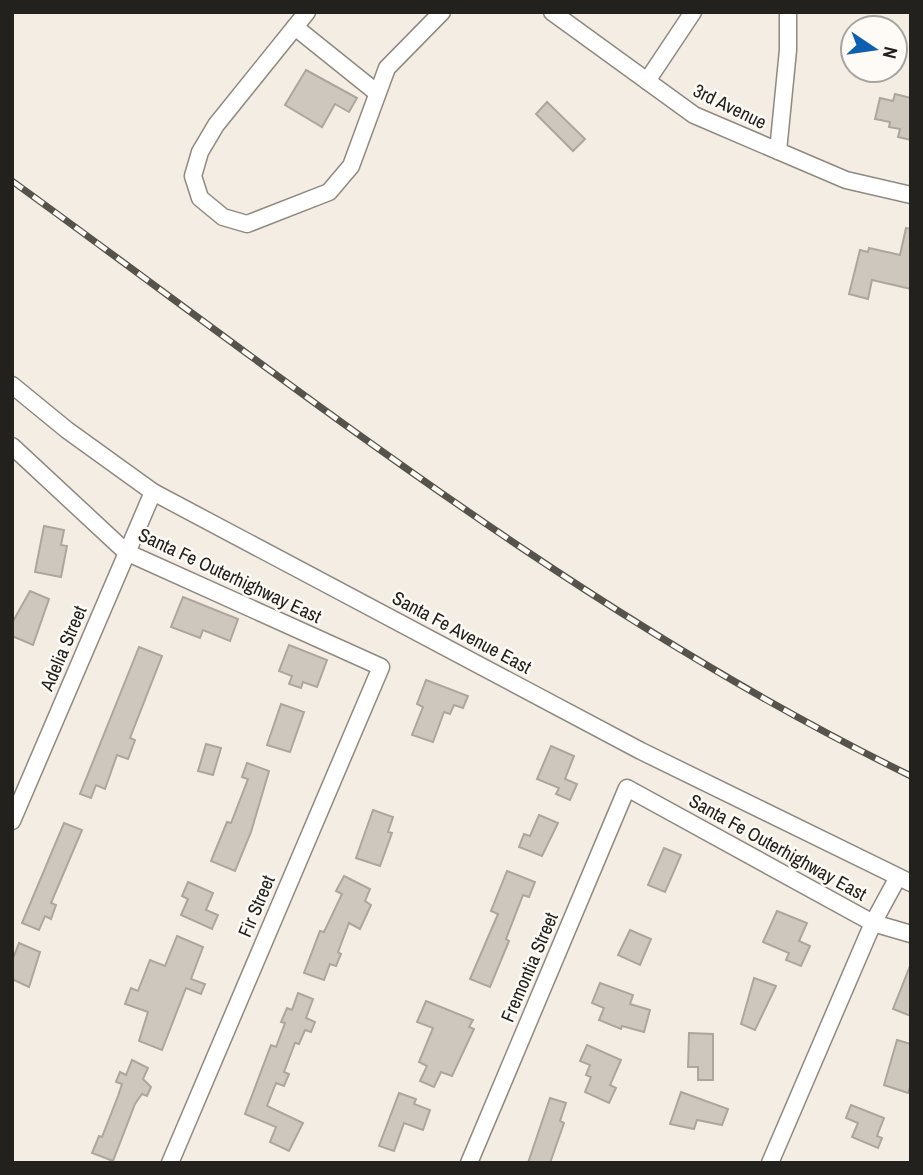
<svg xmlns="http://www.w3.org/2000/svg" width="923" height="1175" viewBox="0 0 923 1175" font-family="'Archivo Narrow',sans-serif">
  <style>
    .building { fill: #cec7be; stroke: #ada69e; stroke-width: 2 }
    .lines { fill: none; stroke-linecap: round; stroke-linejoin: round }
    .minor-casing { stroke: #8f8980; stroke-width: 19 }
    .minor { stroke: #fff; stroke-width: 16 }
    .rail-casing { stroke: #56534d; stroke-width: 7 }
    .rail { stroke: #fefbf7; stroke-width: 4.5; stroke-dasharray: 13; stroke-linecap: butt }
    .labels { text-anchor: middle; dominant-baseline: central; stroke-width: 5; stroke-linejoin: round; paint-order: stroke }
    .street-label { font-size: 19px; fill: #23211d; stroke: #fefbf7 }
  </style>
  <rect width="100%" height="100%" fill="#f4ede4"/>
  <g class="building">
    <polygon points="306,70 357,98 349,112 335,104 322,127 285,105"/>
    <polygon points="895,94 911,98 911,140 898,137 900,129 889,127 890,122 875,119 880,98 893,101"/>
    <polygon points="547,102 585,139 573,151 536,114"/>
    <polygon points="906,228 911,229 911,289 872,280 868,299 849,294 860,250 868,252 869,248 900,255"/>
    <polygon points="44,526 64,530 61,545 67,546 61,577 35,572"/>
    <polygon points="30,591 49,599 33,645 12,636 12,623"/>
    <polygon points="183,597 238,619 230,641 203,630 200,638 171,627"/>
    <polygon points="289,645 327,660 317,687 303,682 301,688 289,684 292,676 279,671"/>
    <polygon points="139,647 162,656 130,738 135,740 128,759 117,755 105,789 96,785 91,798 80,794"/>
    <polygon points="426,680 468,696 463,708 454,705 450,714 444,712 433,742 412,735 423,707 417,704"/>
    <polygon points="281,704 304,712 290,752 267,745"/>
    <polygon points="206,744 221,748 213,775 198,771"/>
    <polygon points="551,746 574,756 565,779 577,784 570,800 556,794 559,788 537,779"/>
    <polygon points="247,763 269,771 251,832 235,871 211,861 227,822 231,823 248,779 242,777"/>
    <polygon points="373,810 393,817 388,832 392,833 380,866 356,858"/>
    <polygon points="539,815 558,823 542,856 519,847 524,834 530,836"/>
    <polygon points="64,823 82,830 51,903 56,905 51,919 45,916 39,930 22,923"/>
    <polygon points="664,848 681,855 665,892 648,885"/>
    <polygon points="507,871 535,882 529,897 523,895 506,939 509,941 490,987 470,979 498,914 491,911"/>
    <polygon points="344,876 370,889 365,901 371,905 360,929 349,923 338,952 341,954 336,966 330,964 324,980 304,973 320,931 324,932 342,894 336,891"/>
    <polygon points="188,882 213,893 206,910 218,915 212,929 181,915 188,899 182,896"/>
    <polygon points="777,911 807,923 799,941 810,946 801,966 786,960 789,953 763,942"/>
    <polygon points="630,930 651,939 640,965 618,955"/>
    <polygon points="177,936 203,947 191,979 205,984 201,994 186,988 162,1050 139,1041 148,1012 125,1004 131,988 138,991 150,960 165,966"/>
    <polygon points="19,943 40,952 29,987 12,979 12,961"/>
    <polygon points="910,966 911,966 911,1016 893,1009"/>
    <polygon points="754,978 776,986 755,1030 741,1024"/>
    <polygon points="600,983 633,995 630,1004 650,1010 644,1032 622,1026 621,1029 599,1020 604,1008 592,1003"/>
    <polygon points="298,993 313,999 306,1018 315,1022 311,1032 305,1030 299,1044 295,1043 284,1072 289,1074 284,1086 276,1083 267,1106 303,1123 289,1151 270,1142 276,1127 245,1114 271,1045 276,1047 285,1023 281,1022 287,1008 292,1010"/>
    <polygon points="426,1001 473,1020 469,1027 474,1029 452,1076 441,1072 434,1087 420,1081 427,1066 419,1062 433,1028 417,1022"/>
    <polygon points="689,1033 713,1034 713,1080 698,1080 698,1067 688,1067"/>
    <polygon points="897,1040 911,1044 911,1084 908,1093 884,1085"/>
    <polygon points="587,1045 621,1060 610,1085 616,1088 609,1103 585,1092 591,1077 586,1075 590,1065 580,1061"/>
    <polygon points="132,1060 148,1068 143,1079 151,1087 147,1096 142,1094 135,1104 113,1161 92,1153 99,1136 102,1137 118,1096 122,1084 116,1082 120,1072 126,1075"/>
    <polygon points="681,1092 728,1109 722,1125 697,1120 694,1129 670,1124"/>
    <polygon points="399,1093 416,1099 414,1104 430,1110 423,1130 404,1123 394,1151 379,1146"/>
    <polygon points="550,1098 566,1103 560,1121 564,1123 550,1163 528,1163"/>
    <polygon points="851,1105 884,1118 877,1136 882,1138 878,1148 852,1137 858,1123 846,1118"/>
  </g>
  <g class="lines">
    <g class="minor-casing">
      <g id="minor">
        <polyline points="307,12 216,125 200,152 193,176 200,198 223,217 247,224 329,192 351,166 387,68 442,12"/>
        <polyline points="552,12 694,115 846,180 911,195"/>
        <polyline points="295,27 376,92"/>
        <polyline points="647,81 693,12"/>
        <polyline points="778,151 788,50 788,12"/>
        <polyline points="12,385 67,430 153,492 641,751 911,883"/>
        <polyline points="12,446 126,552 381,667 170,1163"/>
        <polyline points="12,821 153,492"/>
        <polyline points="469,1163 627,788 873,923 911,934"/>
        <polyline points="770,1163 873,923 898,877"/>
      </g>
    </g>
    <use href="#minor" class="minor"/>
    <g class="rail-casing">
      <path id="rail" d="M12 181C303 392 587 618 911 776"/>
    </g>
    <use href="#rail" class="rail"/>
  </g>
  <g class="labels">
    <g class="street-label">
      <text transform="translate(730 106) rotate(26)">3rd Avenue</text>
      <text transform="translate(230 575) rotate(25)">Santa Fe Outerhighway East</text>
      <text transform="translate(462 632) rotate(28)">Santa Fe Avenue East</text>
      <text transform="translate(63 648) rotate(-67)">Adelia Street</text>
      <text transform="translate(778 847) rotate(29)">Santa Fe Outerhighway East</text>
      <text transform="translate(256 906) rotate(-67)">Fir Street</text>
      <text transform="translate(529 967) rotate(-67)">Fremontia Street</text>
    </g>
  </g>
  <rect width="923" height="1175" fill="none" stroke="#23211d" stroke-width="28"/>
  <g transform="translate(874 49) rotate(103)"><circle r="33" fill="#fefbf7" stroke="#a6a4a0" stroke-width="2"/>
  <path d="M0-5L12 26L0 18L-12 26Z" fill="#0e60ae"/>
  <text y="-10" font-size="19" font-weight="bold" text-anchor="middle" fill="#23211d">N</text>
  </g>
</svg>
